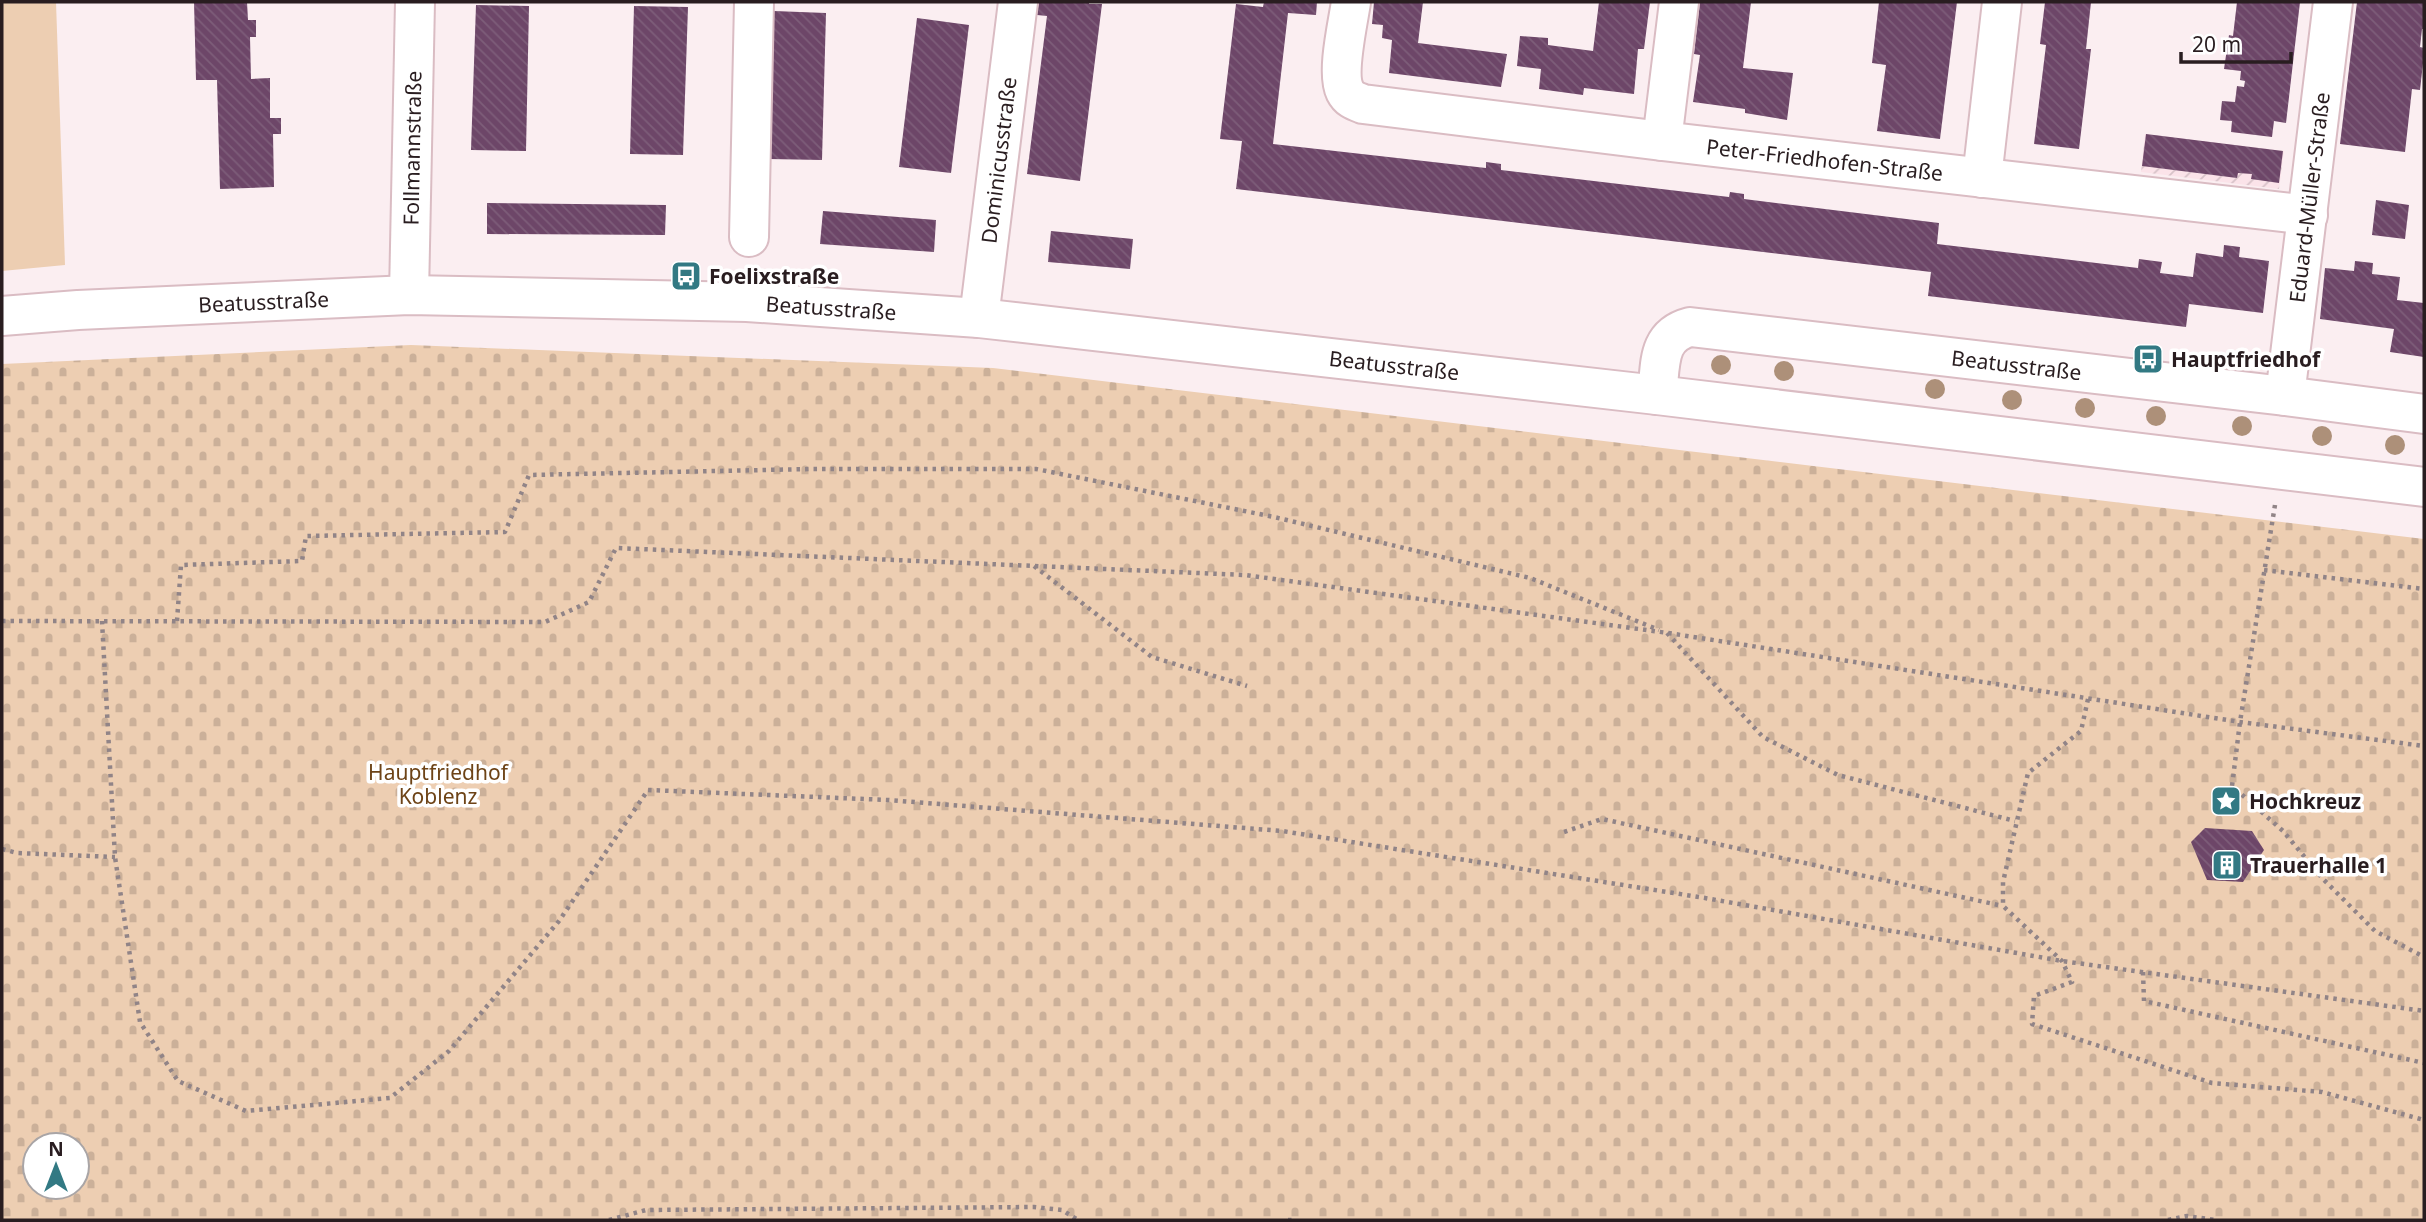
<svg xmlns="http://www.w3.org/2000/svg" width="2426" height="1222" viewBox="0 0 2426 1222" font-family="'Noto Sans',sans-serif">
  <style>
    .industrial { fill: url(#industrial-furrows) }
    .green { fill: #edceb2 }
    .cemetery { fill: url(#cemetery-stones); fill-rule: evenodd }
    .building { fill: url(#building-back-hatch) }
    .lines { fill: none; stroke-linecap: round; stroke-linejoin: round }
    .street-casing { stroke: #dabcc3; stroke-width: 42 }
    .secondary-casing { stroke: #dabcc3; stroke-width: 42 }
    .path { stroke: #918487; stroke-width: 4.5; stroke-dasharray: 3.5 5; stroke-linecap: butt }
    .street { stroke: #fff; stroke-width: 38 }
    .secondary { stroke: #fff; stroke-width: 38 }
    .tree { fill: #ad9079 }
    .labels { text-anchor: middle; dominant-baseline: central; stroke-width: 7; stroke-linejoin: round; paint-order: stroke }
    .street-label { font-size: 21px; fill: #291d20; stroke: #fff }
    .poi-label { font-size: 21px; font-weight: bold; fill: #291d20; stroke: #fff; text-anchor: start }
    .park-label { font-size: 21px; fill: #6d4316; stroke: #fff }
  </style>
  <defs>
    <pattern id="industrial-furrows" width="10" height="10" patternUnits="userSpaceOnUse" patternTransform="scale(1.75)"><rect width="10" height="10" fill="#fbe3e9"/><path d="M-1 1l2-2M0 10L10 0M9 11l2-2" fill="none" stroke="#d7c2c8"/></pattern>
    <pattern id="cemetery-stones" width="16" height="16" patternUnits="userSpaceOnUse" patternTransform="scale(1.75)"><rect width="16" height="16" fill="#edceb2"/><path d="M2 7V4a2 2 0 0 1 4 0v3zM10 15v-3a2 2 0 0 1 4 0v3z" fill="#cbb099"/></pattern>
    <pattern id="building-back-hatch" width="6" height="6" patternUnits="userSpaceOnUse" patternTransform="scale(1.75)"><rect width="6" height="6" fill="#6d4668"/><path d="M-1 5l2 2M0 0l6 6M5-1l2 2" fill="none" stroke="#7d5d79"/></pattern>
  </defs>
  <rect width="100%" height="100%" fill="#fbeef1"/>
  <polygon class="industrial" points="2145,134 2284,151 2279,189 2141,172"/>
  <polygon class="green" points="2,2 56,2 65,265 2,271"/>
  <path class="cemetery" d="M411 345 993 368 2424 539V1220H2V364ZM35 1145H77V1187H35Z"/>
  <g class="building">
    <polygon points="194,2 247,2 248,20 256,20 256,37 250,37 251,79 270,78 270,118 281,118 281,134 273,134 274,187 220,189 217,80 196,80"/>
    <polygon points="1039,2 1089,2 1089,4 1102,4 1080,181 1027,174 1047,16 1037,15"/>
    <polygon points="1264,2 1317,2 1316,15 1288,13 1273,144 1486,168 1486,162 1501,164 1501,170 1729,197 1730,192 1744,194 1744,199 1939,223 1937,244 2138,268 2139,259 2162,262 2160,273 2193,277 2196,253 2223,257 2224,245 2240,247 2239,257 2269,261 2263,313 2189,304 2186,327 1928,296 1931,272 1236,189 1242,141 1220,139 1236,4 1263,7"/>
    <polygon points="1374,2 1423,2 1418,43 1507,54 1501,87 1389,73 1392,40 1382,38 1383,25 1372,24"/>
    <polygon points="1599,2 1650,2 1644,49 1638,49 1634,94 1584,88 1583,95 1539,89 1541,69 1517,66 1520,36 1548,38 1548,45 1593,51"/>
    <polygon points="1700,2 1751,2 1743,68 1793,73 1787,120 1745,113 1745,109 1693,102 1700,55 1694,54"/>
    <polygon points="1879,2 1957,2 1940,139 1877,131 1886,65 1872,63"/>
    <polygon points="2045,2 2091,2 2086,49 2091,49 2079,149 2034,144 2046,45 2040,44"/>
    <polygon points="2237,2 2300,2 2286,123 2274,121 2272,137 2231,132 2232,121 2220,120 2222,101 2235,102 2237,86 2244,87 2245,81 2240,80 2241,71 2224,69 2229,35 2233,36"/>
    <polygon points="2357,2 2424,2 2424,29 2422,29 2420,47 2424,48 2424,54 2420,90 2412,89 2405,152 2340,144"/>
    <polygon points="476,5 529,6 526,151 471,150"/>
    <polygon points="634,6 688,7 683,155 630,154"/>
    <polygon points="774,11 826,13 822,160 769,159"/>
    <polygon points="917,18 969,25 951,173 899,167"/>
    <polygon points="2146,134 2283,151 2279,183 2251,179 2252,174 2238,173 2237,178 2142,166"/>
    <polygon points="2376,200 2409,205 2405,239 2372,235"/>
    <polygon points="487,203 666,205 665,235 487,234"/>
    <polygon points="823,211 936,220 934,252 820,244"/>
    <polygon points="1051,231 1133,239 1130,269 1048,262"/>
    <polygon points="2355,261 2373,263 2372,274 2400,277 2397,300 2424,303 2424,357 2390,352 2394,329 2320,319 2325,268 2354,271"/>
    <polygon points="2205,828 2252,831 2264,850 2243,882 2207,880 2191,842"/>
  </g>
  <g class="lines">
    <g class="street-casing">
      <g id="street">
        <path id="s1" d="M1351 2C1348 23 1336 73 1345 91 1349 99 1355 101 1363 104L1662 141 2308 215"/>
        <polyline points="1662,141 1679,2"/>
        <polyline points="1982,178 2002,2"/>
        <polyline points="749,237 754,2"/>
        <path id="s2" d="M409 295 415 2"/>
        <path id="s3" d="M979 318 1018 2"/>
        <path id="s4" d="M1657 395C1661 365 1656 336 1690 327L2285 396 2424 414"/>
        <path id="s5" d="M2285 396 2333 2"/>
      </g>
    </g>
    <g class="secondary-casing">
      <g id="secondary">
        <path id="s6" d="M2 316 78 310 409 295 747 302 979 318 1657 395 2424 487"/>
      </g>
    </g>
    <g class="path">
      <polyline points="2275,505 2240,722 2232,786 2283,831 2323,879 2375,931 2424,957"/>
      <polyline points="1034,566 1152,657 1247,686"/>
      <polyline points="2264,570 2424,589"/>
      <polyline points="2,621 545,622 589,602 616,548 1245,575 1668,633 2240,722 2424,746"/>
      <polyline points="102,621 115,857 140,1022 178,1081 246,1111 390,1098 449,1051 559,921 648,790 888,800 1282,831 1705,898 2062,961 2424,1011"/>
      <polyline points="177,621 181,565 302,561 306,536 505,532 529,475 811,469 1036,469 1274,517 1530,578 1659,630"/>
      <polyline points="1667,633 1763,737 1838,775 2015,821"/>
      <polyline points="2088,699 2081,731 2028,773 2003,882 2003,906 2062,961 2072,982 2034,996 2032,1024 2212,1083 2322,1092 2424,1120"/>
      <polyline points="1564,832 1602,819 2003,906"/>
      <polyline points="2,849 17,853 115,857"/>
      <polyline points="2143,972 2144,1001 2424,1063"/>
      <polyline points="609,1220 646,1210 1034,1207 1062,1210 1078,1220"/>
      <polyline points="1288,1220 1292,1220"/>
      <polyline points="2168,1220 2187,1216 2215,1220"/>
    </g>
    <use href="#street" class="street"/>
    <use href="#secondary" class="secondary"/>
  </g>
  <g class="tree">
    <circle cx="1721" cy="365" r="10"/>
    <circle cx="1784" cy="371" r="10"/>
    <circle cx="1935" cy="389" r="10"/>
    <circle cx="2012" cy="400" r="10"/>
    <circle cx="2085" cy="408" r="10"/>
    <circle cx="2156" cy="416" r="10"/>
    <circle cx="2242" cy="426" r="10"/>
    <circle cx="2322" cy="436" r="10"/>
    <circle cx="2395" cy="445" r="10"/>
  </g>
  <defs>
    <g id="bus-square" transform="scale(1.575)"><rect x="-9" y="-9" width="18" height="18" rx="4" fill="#327983" stroke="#fff"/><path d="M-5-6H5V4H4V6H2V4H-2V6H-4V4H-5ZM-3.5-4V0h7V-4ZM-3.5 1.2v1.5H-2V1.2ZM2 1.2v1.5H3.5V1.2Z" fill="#fff"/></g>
    <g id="sight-square" transform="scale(1.575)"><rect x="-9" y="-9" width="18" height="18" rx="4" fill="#327983" stroke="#fff"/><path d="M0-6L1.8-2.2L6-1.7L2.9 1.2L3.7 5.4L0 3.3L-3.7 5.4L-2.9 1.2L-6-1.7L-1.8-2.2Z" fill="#fff"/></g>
    <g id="building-square" transform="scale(1.575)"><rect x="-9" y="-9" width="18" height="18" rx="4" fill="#327983" stroke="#fff"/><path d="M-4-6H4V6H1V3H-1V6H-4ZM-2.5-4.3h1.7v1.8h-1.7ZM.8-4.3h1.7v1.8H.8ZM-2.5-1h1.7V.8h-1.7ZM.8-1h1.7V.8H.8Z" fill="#fff"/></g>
  </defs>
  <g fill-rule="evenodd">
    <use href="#bus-square" x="686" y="276"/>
    <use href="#bus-square" x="2148" y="359"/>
    <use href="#sight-square" x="2226" y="801"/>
    <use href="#building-square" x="2227" y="865"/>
  </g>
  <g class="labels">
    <g class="street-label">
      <text stroke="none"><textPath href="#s2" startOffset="147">Follmannstraße</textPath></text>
      <text stroke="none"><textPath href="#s3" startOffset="159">Dominicusstraße</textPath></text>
      <text stroke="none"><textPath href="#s1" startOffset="578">Peter-Friedhofen-Straße</textPath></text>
      <text stroke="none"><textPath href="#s5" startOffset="200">Eduard-Müller-Straße</textPath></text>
      <text stroke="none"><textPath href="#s6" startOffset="262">Beatusstraße</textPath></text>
      <text stroke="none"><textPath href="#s6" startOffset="830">Beatusstraße</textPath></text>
      <text stroke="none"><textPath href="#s6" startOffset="1396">Beatusstraße</textPath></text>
      <text stroke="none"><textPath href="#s4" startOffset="411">Beatusstraße</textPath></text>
    </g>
    <g class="poi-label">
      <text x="709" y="276">Foelixstraße</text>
      <text x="2171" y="359">Hauptfriedhof</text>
      <text x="2249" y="801">Hochkreuz</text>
      <text x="2250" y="865">Trauerhalle 1</text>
    </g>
    <g class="park-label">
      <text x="438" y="772">Hauptfriedhof<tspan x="438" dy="24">Koblenz</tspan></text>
    </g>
  </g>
  <rect width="2426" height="1222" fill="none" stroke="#291d20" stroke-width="7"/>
  <g transform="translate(56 1166)"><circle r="33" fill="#ffffff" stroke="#a9a5a6" stroke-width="2"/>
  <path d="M0-5L12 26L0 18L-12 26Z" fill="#327983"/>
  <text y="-10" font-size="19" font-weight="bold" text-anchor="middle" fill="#291d20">N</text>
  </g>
  <path d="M2181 52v10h110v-10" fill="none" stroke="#291d20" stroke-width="3.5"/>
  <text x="2192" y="52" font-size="21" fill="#291d20" stroke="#ffffff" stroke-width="5" paint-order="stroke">20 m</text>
</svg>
